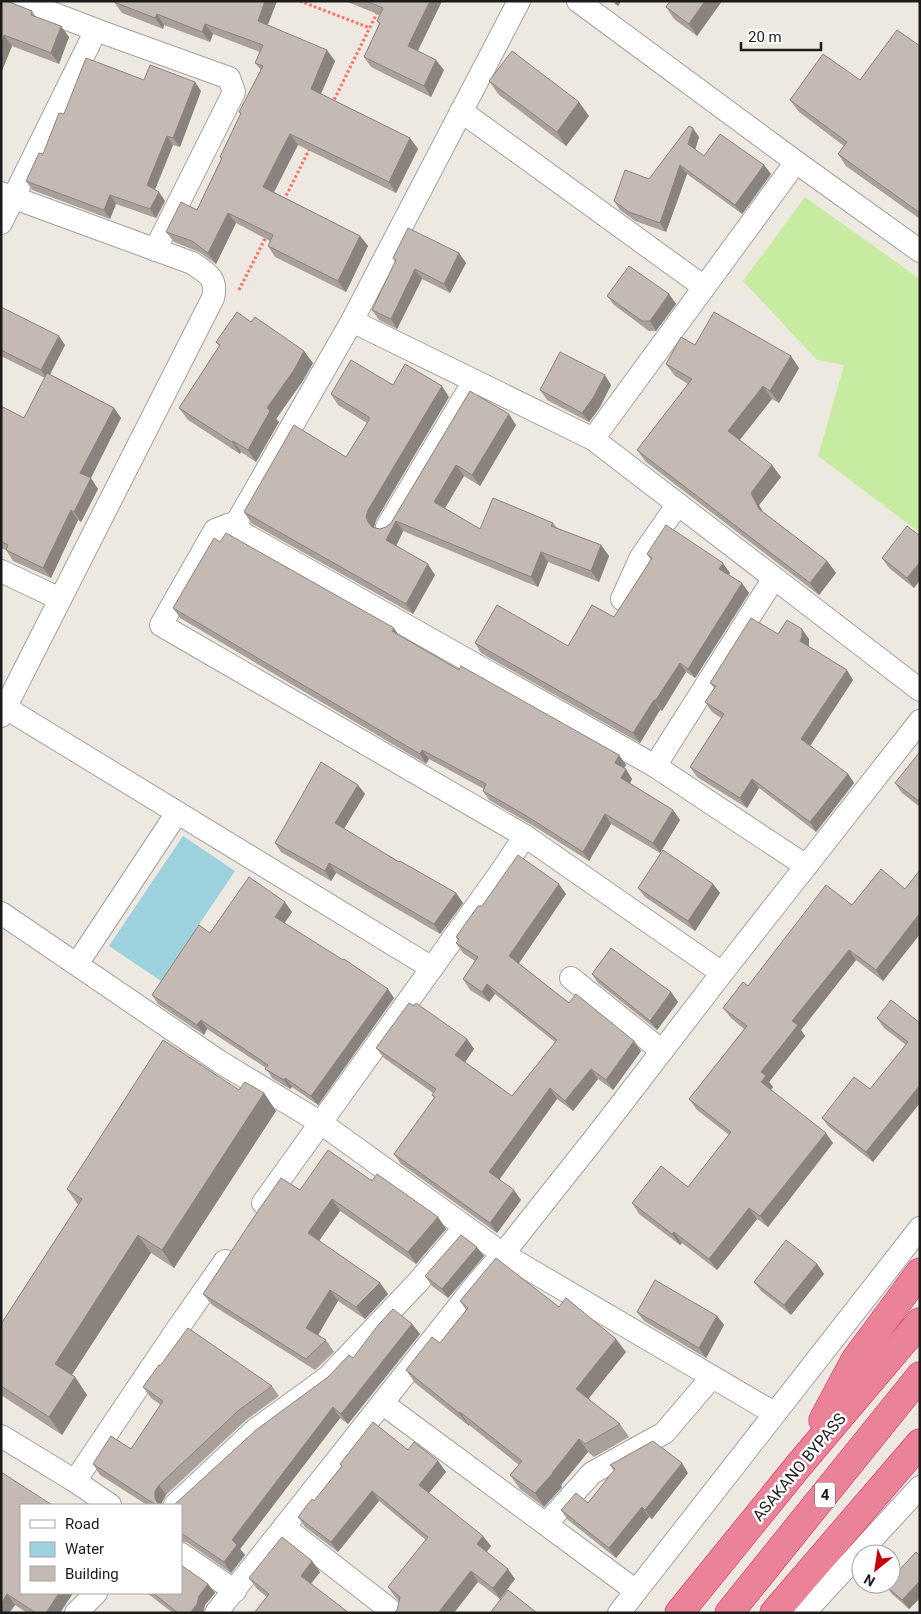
<svg xmlns="http://www.w3.org/2000/svg" width="921" height="1614" viewBox="0 0 921 1614" font-family="Roboto,sans-serif">
  <style>
    .grass { fill: #c8eba2 }
    .water { fill: #9dd1de }
    .lines { fill: none; stroke-linecap: round; stroke-linejoin: round }
    .street-casing { stroke: #a2a2a2; stroke-width: 24 }
    .highway-casing { stroke: #dd1b62; stroke-width: 29 }
    .path { stroke: #ff6c5f; stroke-width: 3; stroke-dasharray: 2.5 2.5; stroke-linecap: butt }
    .street { stroke: #fff; stroke-width: 22 }
    .highway { stroke: #ea8298; stroke-width: 28 }
    .wall { fill: #a9a09a }
    .shaded-wall { fill: #8a827d }
    .building { fill: #c5bab3; stroke: #8a827d }
    .labels { text-anchor: middle; dominant-baseline: central; stroke-width: 5; stroke-linejoin: round; paint-order: stroke }
    .shield { fill: #fff; stroke: #5f5f5f; stroke-width: 1 }
    .shield-label { font-size: 15px; font-weight: bold; fill: #1b1b1b }
    .street-label { font-size: 16px; fill: #1b1b1b; stroke: #fff }
  </style>
  <rect width="100%" height="100%" fill="#ede8e0"/>
  <polygon class="grass" points="805,197 920,279 920,533 818,456 844,365 817,360 743,281"/>
  <polygon class="water" points="183,836 235,871 161,981 109,946"/>
  <g class="lines">
    <g class="street-casing">
      <g id="street">
        <polyline points="519,1 352,321 237,522 215,530 161,625 525,836 722,973"/>
        <polyline points="578,1 796,162 920,251"/>
        <polyline points="96,30 229,78 234,92 155,250"/>
        <polyline points="461,111 704,287"/>
        <path d="M1 193 192 263C207 273 218 278 213 298L1 716"/>
        <polyline points="1,223 96,30 21,1"/>
        <polyline points="352,321 593,439 920,690"/>
        <polyline points="593,439 796,162"/>
        <polyline points="228,525 655,766 806,866"/>
        <polyline points="387,527 474,381"/>
        <polyline points="1,571 60,599"/>
        <polyline points="622,599 641,557 678,504"/>
        <polyline points="6,708 432,968"/>
        <polyline points="655,766 774,578"/>
        <polyline points="1,913 220,1062 321,1123 503,1254 774,1413"/>
        <polyline points="77,964 177,813"/>
        <polyline points="571,978 662,1051"/>
        <polyline points="263,1203 498,876 525,836"/>
        <polyline points="382,1403 636,1591"/>
        <polyline points="1,1436 75,1481 110,1505"/>
        <polyline points="75,1481 178,1328 225,1261"/>
        <polyline points="175,1505 255,1430 328,1377 418,1282 465,1227"/>
        <polyline points="546,1524 592,1473 664,1433 712,1377"/>
        <polyline points="284,1527 394,1613"/>
        <polyline points="181,1554 235,1591"/>
        <polyline points="76,1613 96,1593"/>
        <polyline points="216,1613 478,1282 503,1254 602,1129 722,973 920,721"/>
        <polyline points="619,1613 920,1228"/>
        <polyline points="804,1613 920,1487"/>
      </g>
    </g>
    <g class="highway-casing">
      <g id="highway">
        <polyline points="823,1420 855,1360 920,1272"/>
        <polyline points="679,1613 799,1465 920,1322"/>
        <polyline points="729,1613 920,1376"/>
        <polyline points="774,1613 920,1443"/>
      </g>
    </g>
    <g class="path">
      <polyline points="300,1 370,28"/>
      <polyline points="332,104 378,11"/>
      <polyline points="284,200 310,148"/>
      <polyline points="239,290 267,235"/>
    </g>
    <use href="#street" class="street"/>
    <use href="#highway" class="highway"/>
  </g>
  <g class="wall">
    <polygon points="1,1 8,1 8,2 32,11 36,17 69,37 59,64 12,46 1,73"/>
    <polygon points="277,1 268,25 335,61 321,94 410,138 418,149 396,193 298,145 286,166 274,192 360,236 368,246 346,292 275,257 268,246 270,241 236,223 216,264 199,252 174,242 166,232 197,210 221,159 220,157 241,114 239,112 261,70 255,63 260,52 213,34 210,42 164,25 163,29 122,13 114,2"/>
    <polygon points="345,1 442,1 418,51 444,70 431,97 371,67 364,57 379,24 377,21 380,15"/>
    <polygon points="611,1 621,1 618,6"/>
    <polygon points="722,1 697,36 674,19 666,7"/>
    <polygon points="920,46 920,219 846,166 838,154 844,146 799,112 790,100 860,80"/>
    <polygon points="144,80 201,91 180,147 173,145 155,190 165,201 156,218 116,204 110,219 32,190 26,181 43,154 64,114"/>
    <polygon points="489,81 589,116 566,146 499,95"/>
    <polygon points="699,137 695,150 704,156 764,165 771,174 742,214 687,174 666,232 635,221 620,210 614,201 649,179"/>
    <polygon points="459,253 466,263 450,293 422,279 397,329 379,320 372,310 395,262 393,258"/>
    <polygon points="669,294 676,304 656,331 649,331 614,305 607,296"/>
    <polygon points="1,307 65,345 50,375 114,408 121,418 90,478 98,489 81,522 78,520 51,578 13,561 6,550 1,548 1,406 24,418 45,378 1,356"/>
    <polygon points="216,342 313,363 302,382 276,419 279,422 256,462 241,452 240,454 188,420 179,408 219,346"/>
    <polygon points="695,345 799,368 779,403 772,399 740,440 781,477 759,505 763,512 827,561 836,573 819,595 646,462 637,450 688,384 675,376 666,364"/>
    <polygon points="393,385 449,397 376,520 374,528 380,529 386,527 391,523 470,391 516,425 480,486 464,476 445,508 480,529 553,523 557,528 601,545 609,556 599,582 548,562 538,587 403,531 396,546 435,575 413,614 251,523 244,512 346,457 367,423 338,405 331,394"/>
    <polygon points="611,385 600,407 589,422 547,400 540,390"/>
    <polygon points="920,536 920,580 914,588 889,568 882,558"/>
    <polygon points="220,542 398,634 459,670 619,755 626,765 624,768 632,779 630,783 673,810 680,820 660,853 611,824 589,861 532,825 489,800 483,791 484,789 429,759 426,764 180,618 173,608"/>
    <polygon points="647,554 730,573 729,575 749,593 695,678 686,672 662,711 660,710 640,743 481,653 475,643 568,646 614,617 651,560"/>
    <polygon points="778,634 809,639 809,647 853,680 810,746 848,774 854,783 816,832 759,788 747,808 697,777 690,767 721,718 712,712 705,702 714,688 710,683"/>
    <polygon points="920,753 920,807 902,793 895,783"/>
    <polygon points="358,785 365,794 344,829 399,862 456,893 463,903 440,934 336,873 331,881 281,852 275,843"/>
    <polygon points="920,870 920,934 883,981 856,960 801,1030 805,1036 769,1082 773,1087 771,1090 833,1143 768,1227 757,1219 717,1270 682,1243 680,1245 639,1214 632,1203 688,1187 729,1135 697,1110 689,1099 744,1029 731,1018 723,1008 748,986 852,905 905,889"/>
    <polygon points="713,884 720,893 695,931 645,897 638,888"/>
    <polygon points="566,894 519,963 569,1003 634,1041 641,1051 613,1090 598,1079 573,1111 557,1099 499,1179 521,1200 497,1233 401,1164 394,1154 434,1098 432,1095 433,1093 384,1058 376,1048 467,1039 474,1049 465,1062 512,1096 555,1042 495,994 489,1002 470,990 463,979 475,961 463,953 456,943 458,940 456,937 482,906"/>
    <polygon points="292,912 284,923 394,998 318,1105 292,1087 290,1089 272,1078 266,1068 207,1029 204,1035 158,1004 152,995 210,933"/>
    <polygon points="592,974 671,992 678,1002 657,1030 598,983"/>
    <polygon points="877,1018 920,1023 873,1162 829,1127 822,1118 870,1089 906,1045 884,1028"/>
    <polygon points="239,1090 264,1093 276,1111 174,1268 151,1253 72,1375 75,1377 87,1395 62,1435 1,1395 1,1324 78,1205 67,1189"/>
    <polygon points="372,1181 438,1217 446,1229 416,1264 340,1211 319,1241 380,1283 388,1294 365,1319 338,1301 318,1335 326,1340 334,1352 315,1370 212,1305 203,1294 300,1190"/>
    <polygon points="484,1256 448,1298 432,1286 425,1276"/>
    <polygon points="817,1264 824,1274 791,1315 761,1291 754,1282"/>
    <polygon points="460,1301 559,1307 626,1352 588,1399 620,1424 629,1437 594,1457 588,1452 561,1485 562,1487 544,1507 520,1489 510,1475 519,1465 469,1425 469,1426 415,1383 406,1370 440,1343 466,1310"/>
    <polygon points="637,1312 717,1316 724,1325 706,1358 644,1321"/>
    <polygon points="412,1324 420,1334 348,1424 340,1418 240,1549 245,1555 231,1573 188,1543 181,1541 181,1505 177,1504 328,1377 353,1358"/>
    <polygon points="160,1366 272,1386 279,1396 246,1420 166,1495 162,1502 162,1505 147,1505 100,1475 93,1464 131,1449 161,1405 151,1398 143,1387"/>
    <polygon points="408,1450 438,1461 446,1472 429,1493 491,1546 487,1552 515,1579 500,1599 478,1582 397,1610 399,1601 395,1597 388,1587 426,1540 379,1501 338,1552 305,1527 298,1517 314,1501 342,1466 340,1464"/>
    <polygon points="610,1465 688,1473 652,1519 649,1517 616,1558 568,1520 561,1510 588,1503 614,1471"/>
    <polygon points="1,1472 21,1593 73,1593 60,1613 27,1613 15,1605 9,1613 1,1613"/>
    <polygon points="920,1556 920,1598 909,1609 892,1594 885,1585"/>
    <polygon points="312,1561 320,1572 311,1584 267,1597 257,1589 249,1578"/>
    <polygon points="208,1584 215,1593 205,1605 203,1613 173,1613 147,1593 181,1593"/>
  </g>
  <g class="shaded-wall">
    <polygon points="265,1 277,1 265,31 258,21"/>
    <polygon points="430,1 442,1 415,56 408,46"/>
    <polygon points="614,1 621,1 618,6"/>
    <polygon points="705,1 722,1 697,36 689,24"/>
    <polygon points="157,14 164,25 163,29 155,18"/>
    <polygon points="205,24 213,34 210,42 202,32"/>
    <polygon points="61,26 69,37 59,64 51,53"/>
    <polygon points="4,35 12,46 1,73 1,43"/>
    <polygon points="327,50 335,61 318,100 311,89"/>
    <polygon points="436,60 444,70 431,97 424,86"/>
    <polygon points="195,82 201,91 180,147 173,138"/>
    <polygon points="579,102 589,116 566,146 557,132"/>
    <polygon points="693,128 699,137 694,153 688,144"/>
    <polygon points="290,134 298,145 271,198 263,187"/>
    <polygon points="167,136 173,145 153,194 147,185"/>
    <polygon points="410,138 418,149 396,193 389,182"/>
    <polygon points="680,165 687,174 666,232 660,223"/>
    <polygon points="764,165 771,174 742,214 735,205"/>
    <polygon points="159,192 165,201 156,218 150,209"/>
    <polygon points="110,195 116,204 110,219 104,210"/>
    <polygon points="228,213 236,223 216,264 208,253"/>
    <polygon points="360,236 368,246 346,292 338,281"/>
    <polygon points="459,253 466,263 450,293 444,284"/>
    <polygon points="415,269 422,279 397,329 391,319"/>
    <polygon points="669,294 676,304 656,331 650,321"/>
    <polygon points="59,336 65,345 47,379 41,370"/>
    <polygon points="304,351 313,363 302,382 276,419 279,422 256,462 248,450 267,408"/>
    <polygon points="791,356 799,368 779,403 770,391"/>
    <polygon points="605,375 611,385 600,407 589,422 582,413"/>
    <polygon points="442,386 449,397 376,520 374,527 375,533 368,522 366,517 368,510"/>
    <polygon points="763,386 772,399 737,443 728,431"/>
    <polygon points="114,408 121,418 88,484 80,473"/>
    <polygon points="509,414 516,425 480,486 472,475"/>
    <polygon points="233,441 241,452 240,454 232,442"/>
    <polygon points="456,465 464,476 442,513 434,502"/>
    <polygon points="772,465 781,477 759,505 768,521 759,509 751,493"/>
    <polygon points="91,478 98,489 81,522 74,512"/>
    <polygon points="71,510 78,520 51,578 43,568"/>
    <polygon points="396,521 403,531 394,551 386,540"/>
    <polygon points="601,545 609,556 599,582 591,571"/>
    <polygon points="541,552 548,562 538,587 531,577"/>
    <polygon points="827,561 836,573 819,595 810,583"/>
    <polygon points="920,562 920,580 914,588 907,578"/>
    <polygon points="723,563 730,573 726,578 719,569"/>
    <polygon points="428,564 435,575 413,614 406,604"/>
    <polygon points="742,583 749,593 695,678 688,669"/>
    <polygon points="394,628 400,637 392,631"/>
    <polygon points="802,629 809,639 809,647 800,641"/>
    <polygon points="680,663 686,672 662,711 655,701"/>
    <polygon points="847,670 853,680 808,749 801,739"/>
    <polygon points="654,700 660,710 640,743 633,733"/>
    <polygon points="422,750 429,759 426,764 420,754"/>
    <polygon points="619,755 626,765 621,772 615,763"/>
    <polygon points="626,769 632,779 628,787 621,778"/>
    <polygon points="848,774 854,783 816,832 810,822"/>
    <polygon points="752,779 759,788 747,808 740,798"/>
    <polygon points="358,785 365,794 341,833 335,823"/>
    <polygon points="673,810 680,820 660,853 653,843"/>
    <polygon points="605,814 611,824 589,861 583,852"/>
    <polygon points="329,863 336,873 331,881 325,871"/>
    <polygon points="559,884 566,894 517,966 509,956"/>
    <polygon points="713,884 720,893 695,931 688,921"/>
    <polygon points="456,893 463,903 440,934 434,924"/>
    <polygon points="285,902 292,912 282,927 275,917"/>
    <polygon points="920,913 920,934 883,981 876,970"/>
    <polygon points="849,950 856,960 801,1030 805,1036 769,1082 773,1087 768,1093 761,1082 761,1072 792,1021"/>
    <polygon points="487,984 495,994 489,1002 482,992"/>
    <polygon points="388,989 394,998 318,1105 311,1096"/>
    <polygon points="671,992 678,1002 657,1030 650,1021"/>
    <polygon points="201,1020 207,1029 204,1035 197,1025"/>
    <polygon points="467,1039 474,1049 463,1065 455,1055"/>
    <polygon points="634,1041 641,1051 613,1090 606,1080"/>
    <polygon points="591,1069 598,1079 573,1111 565,1101"/>
    <polygon points="285,1078 292,1087 290,1089 284,1080"/>
    <polygon points="920,1085 920,1103 873,1162 866,1152"/>
    <polygon points="550,1088 557,1099 497,1183 489,1172"/>
    <polygon points="264,1093 276,1111 174,1268 162,1250"/>
    <polygon points="826,1133 833,1143 768,1227 760,1216"/>
    <polygon points="514,1190 521,1200 497,1233 490,1223"/>
    <polygon points="332,1199 340,1211 316,1245 308,1233"/>
    <polygon points="749,1208 757,1219 717,1270 709,1259"/>
    <polygon points="438,1217 446,1229 416,1264 408,1252"/>
    <polygon points="674,1232 682,1243 680,1245 672,1234"/>
    <polygon points="138,1235 151,1253 67,1382 55,1364"/>
    <polygon points="477,1247 484,1256 448,1298 442,1289"/>
    <polygon points="817,1264 824,1274 791,1315 784,1305"/>
    <polygon points="380,1283 388,1294 365,1319 356,1307"/>
    <polygon points="330,1290 338,1301 315,1340 306,1328"/>
    <polygon points="717,1316 724,1325 706,1358 699,1348"/>
    <polygon points="412,1324 420,1334 348,1424 341,1414"/>
    <polygon points="616,1339 626,1352 585,1403 576,1389"/>
    <polygon points="75,1377 87,1395 62,1435 49,1417"/>
    <polygon points="333,1407 340,1418 240,1549 245,1555 231,1573 224,1562 232,1540"/>
    <polygon points="460,1412 469,1425 469,1426 459,1413"/>
    <polygon points="579,1439 588,1452 561,1485 562,1487 544,1507 535,1493"/>
    <polygon points="438,1461 446,1472 427,1495 419,1485"/>
    <polygon points="682,1463 688,1473 652,1519 645,1510"/>
    <polygon points="159,1485 166,1495 162,1502 162,1505 159,1505 155,1498 155,1491"/>
    <polygon points="372,1491 379,1501 338,1552 331,1542"/>
    <polygon points="642,1507 649,1517 616,1558 609,1548"/>
    <polygon points="483,1536 491,1546 484,1554 477,1544"/>
    <polygon points="312,1561 320,1572 308,1587 301,1576"/>
    <polygon points="508,1569 515,1579 500,1599 493,1588"/>
    <polygon points="471,1571 478,1582 454,1613 438,1613"/>
    <polygon points="920,1581 920,1598 909,1609 902,1600"/>
    <polygon points="208,1584 215,1593 205,1605 203,1613 190,1613 199,1596"/>
    <polygon points="59,1593 73,1593 60,1613 46,1613"/>
    <polygon points="7,1594 15,1605 9,1613 1,1613 1,1604"/>
  </g>
  <g class="building">
    <polygon points="1,1 7,1 32,11 31,15 61,26 51,53 4,35 1,43"/>
    <polygon points="115,1 265,1 258,21 327,50 311,89 410,138 389,182 290,134 279,155 263,187 360,236 338,281 268,246 273,235 228,213 208,253 192,241 166,232 181,202 197,210 222,158 220,157 241,113 239,112 263,66 255,63 263,45 205,24 202,32 157,14 155,18 114,2"/>
    <polygon points="366,1 430,1 408,46 436,60 424,86 364,57 380,23 377,21 383,8"/>
    <polygon points="670,1 705,1 689,24 666,7"/>
    <polygon points="897,30 920,46 920,213 838,154 847,142 790,100 823,54 860,80"/>
    <polygon points="512,51 579,102 557,132 489,81"/>
    <polygon points="86,58 144,80 150,65 195,82 173,138 167,136 147,185 159,192 150,209 110,195 104,210 26,181 39,153 43,154 59,113 64,114"/>
    <polygon points="689,126 693,128 688,144 704,156 720,134 764,165 735,205 680,165 660,223 629,212 614,201 625,170 649,179"/>
    <polygon points="408,228 459,253 444,284 415,269 391,319 372,310 396,260 393,258"/>
    <polygon points="629,266 669,294 650,321 642,321 607,296"/>
    <polygon points="1,307 59,336 41,370 1,350"/>
    <polygon points="237,312 251,322 255,317 304,351 294,370 267,408 270,411 248,450 233,441 232,442 179,408 220,345 216,342"/>
    <polygon points="714,312 791,356 770,391 763,386 728,431 772,465 751,493 759,509 827,561 810,583 637,450 692,379 666,364 681,337 695,345"/>
    <polygon points="560,352 605,375 593,398 582,413 540,390"/>
    <polygon points="351,360 393,385 405,364 442,386 368,510 366,517 368,522 372,527 380,529 386,527 391,523 470,391 509,414 472,475 456,465 434,502 480,529 493,498 553,523 551,526 601,545 591,571 541,552 531,577 396,521 386,540 428,564 406,604 244,512 294,425 346,457 369,420 369,417 331,394"/>
    <polygon points="47,373 114,408 80,473 91,478 74,512 71,510 43,568 6,550 8,545 1,541 1,406 24,418"/>
    <polygon points="666,525 723,563 719,569 742,583 688,669 680,663 655,701 654,700 633,733 475,643 497,605 568,646 592,605 614,617 652,558 647,554"/>
    <polygon points="907,526 920,536 920,562 907,578 882,558"/>
    <polygon points="226,533 394,628 392,631 459,670 461,666 619,755 615,763 626,769 621,778 673,810 653,843 605,814 583,852 525,815 483,791 486,784 422,750 420,754 173,608 214,538 220,542"/>
    <polygon points="751,618 778,634 787,620 802,629 802,637 800,641 847,670 801,739 848,774 810,822 752,779 740,798 690,767 724,714 705,702 716,686 710,683"/>
    <polygon points="919,753 920,753 920,802 895,783"/>
    <polygon points="321,762 358,785 335,823 399,862 400,861 456,893 434,924 329,863 325,871 275,843"/>
    <polygon points="663,850 713,884 688,921 638,888"/>
    <polygon points="518,855 559,884 509,956 569,1003 576,994 634,1041 606,1080 591,1069 565,1101 550,1088 489,1172 514,1190 490,1223 394,1154 435,1097 432,1095 436,1089 376,1048 409,1003 414,1006 416,1003 467,1039 455,1055 512,1096 557,1040 487,984 482,992 463,979 478,957 456,943 459,939 456,937 478,906 482,906"/>
    <polygon points="881,869 905,889 920,870 920,913 876,970 849,950 792,1021 798,1025 761,1072 766,1076 761,1082 826,1133 760,1216 749,1208 709,1259 674,1232 672,1234 632,1203 661,1166 688,1187 731,1132 689,1099 747,1026 723,1008 743,982 748,986 826,885 852,905"/>
    <polygon points="249,877 285,902 275,917 343,960 344,959 388,989 311,1096 285,1078 284,1080 265,1069 268,1065 201,1020 197,1025 152,995 199,925 210,933"/>
    <polygon points="611,948 671,992 650,1021 592,974"/>
    <polygon points="891,1000 920,1023 920,1085 866,1152 822,1118 854,1077 870,1089 908,1042 877,1018"/>
    <polygon points="163,1040 239,1090 245,1082 264,1093 162,1250 138,1235 55,1364 75,1377 49,1417 1,1386 1,1324 82,1199 67,1189"/>
    <polygon points="328,1150 372,1181 377,1174 438,1217 408,1252 332,1199 308,1233 380,1283 356,1307 330,1290 306,1328 326,1340 306,1359 203,1294 258,1211 281,1178 300,1190"/>
    <polygon points="461,1235 477,1247 442,1289 425,1276"/>
    <polygon points="786,1240 817,1264 784,1305 754,1282"/>
    <polygon points="496,1258 559,1307 566,1298 616,1339 576,1389 620,1424 585,1444 579,1439 552,1473 553,1473 535,1493 510,1475 522,1461 460,1412 459,1413 406,1370 432,1337 440,1343 468,1308 460,1301"/>
    <polygon points="655,1280 717,1316 699,1348 637,1312"/>
    <polygon points="393,1309 412,1324 341,1414 333,1407 232,1540 237,1545 224,1562 181,1533 181,1505 174,1505 256,1430 328,1377 349,1355 353,1358 379,1324"/>
    <polygon points="188,1328 272,1386 239,1410 159,1485 155,1491 155,1498 158,1504 161,1505 156,1505 93,1464 111,1436 131,1449 163,1401 143,1387 159,1365 160,1366"/>
    <polygon points="373,1422 408,1450 414,1442 438,1461 419,1485 483,1536 477,1544 508,1569 493,1588 471,1571 438,1613 394,1613 397,1610 400,1597 388,1587 428,1537 372,1491 331,1542 298,1517 312,1499 314,1501 342,1466 340,1464"/>
    <polygon points="653,1441 682,1463 645,1510 642,1507 609,1548 561,1510 576,1493 588,1503 615,1469 610,1465"/>
    <polygon points="1,1472 52,1505 21,1505 21,1593 59,1593 46,1613 36,1613 7,1594 1,1604"/>
    <polygon points="282,1537 312,1561 301,1576 349,1613 254,1613 269,1594 249,1578"/>
    <polygon points="916,1552 920,1556 920,1581 902,1600 885,1585 891,1584 891,1579"/>
    <polygon points="181,1565 208,1584 199,1596 197,1604 190,1613 178,1613 153,1593 181,1593"/>
    <polygon points="508,1590 537,1613 490,1613"/>
  </g>
  <g class="labels">
    <rect class="shield" x="815" y="1482.5" width="20" height="25" rx="4"/>
    <g class="shield-label">
      <text x="825" y="1495">4</text>
    </g>
    <g class="street-label">
      <text transform="translate(799 1467) rotate(-50)">ASAKANO BYPASS</text>
    </g>
  </g>
  <rect width="921" height="1614" fill="none" stroke="#1b1b1b" stroke-width="5"/>
  <rect x="20" y="1504" width="162" height="90" fill="#ffffff" stroke="#a4a4a4"/>
  <rect x="30" y="1520" width="25" height="8" fill="#ffffff" stroke="#a4a4a4"/>
  <text x="65" y="1529" font-size="15" fill="#1b1b1b">Road</text>
  <rect x="30" y="1542" width="25" height="15" fill="#9dd1de" stroke="#a4a4a4"/>
  <text x="65" y="1554" font-size="15" fill="#1b1b1b">Water</text>
  <rect x="30" y="1566" width="25" height="15" fill="#c5bab3" stroke="#a4a4a4"/>
  <text x="65" y="1579" font-size="15" fill="#1b1b1b">Building</text>
  <g transform="translate(876 1569) rotate(210)"><circle r="24" fill="#ffffff" stroke="#a4a4a4"/>
  <path d="M0-4L9 19L0 12L-9 19Z" fill="#c60005"/>
  <text y="-8" font-size="14" font-weight="bold" text-anchor="middle" fill="#1b1b1b">N</text>
  </g>
  <path d="M741 42v8h80v-8" fill="none" stroke="#1b1b1b" stroke-width="2.5"/>
  <text x="748" y="42" font-size="15" fill="#1b1b1b" stroke="#ffffff" stroke-width="4" paint-order="stroke">20 m</text>
</svg>
